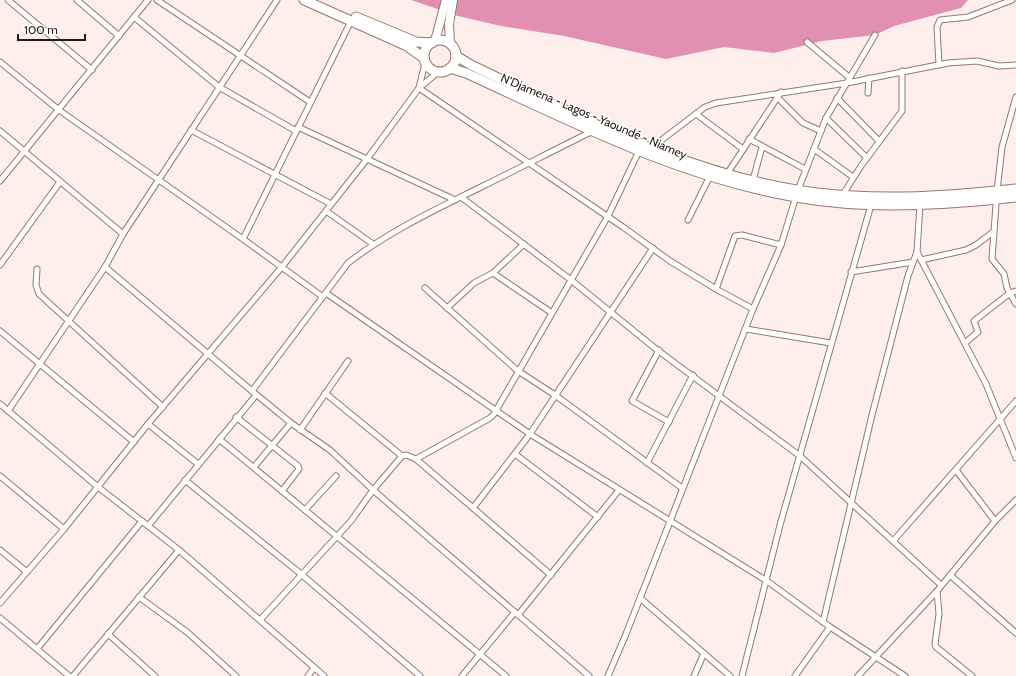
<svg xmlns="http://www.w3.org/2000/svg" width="1016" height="676" viewBox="0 0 1016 676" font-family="Cabin,sans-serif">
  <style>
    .water { fill: #e190b1 }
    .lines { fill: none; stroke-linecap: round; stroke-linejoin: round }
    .street-casing { stroke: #97776f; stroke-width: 7 }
    .primary-casing { stroke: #97776f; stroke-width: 10 }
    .highway-casing { stroke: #97776f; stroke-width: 11 }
    .street { stroke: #fff; stroke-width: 5 }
    .primary { stroke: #fff; stroke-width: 8 }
    .highway { stroke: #fff; stroke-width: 9 }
    .labels { text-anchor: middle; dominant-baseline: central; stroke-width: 3; stroke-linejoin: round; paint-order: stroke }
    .street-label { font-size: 12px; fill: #261916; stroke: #fff }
  </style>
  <rect width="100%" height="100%" fill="#feefec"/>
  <polygon class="water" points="411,0 968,0 961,8 894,26 875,35 822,41 774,53 724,47 666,59 564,36 501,26 458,16"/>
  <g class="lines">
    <g class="street-casing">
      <g id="street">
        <polyline points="8,0 92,70"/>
        <polyline points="77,0 119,36"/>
        <polyline points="157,0 310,102"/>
        <polyline points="134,17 219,87 296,131"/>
        <polyline points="807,42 850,78"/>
        <polyline points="0,62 59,110 243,239"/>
        <polyline points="939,65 937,27 940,20 968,17 1012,0"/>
        <polyline points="419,88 623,227 670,261 716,289 753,309"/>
        <polyline points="419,88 438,72"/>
        <polyline points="868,93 869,78"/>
        <polyline points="777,97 803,123 821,131"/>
        <polyline points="1016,97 1002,147 997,191 992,259 1004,274 1007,288 1016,304"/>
        <polyline points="837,98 879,141"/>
        <polyline points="696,114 743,149"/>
        <polyline points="826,118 867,158"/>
        <polyline points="298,127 455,200"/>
        <polyline points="191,130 331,204"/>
        <polyline points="0,131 123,234"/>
        <polyline points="749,139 805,169"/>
        <polyline points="651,148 705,107 716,103 847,83 948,63 977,61 999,66 1016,65"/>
        <polyline points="814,149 853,177"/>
        <polyline points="727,174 781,92"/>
        <polyline points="753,180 762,147"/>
        <polyline points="0,181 148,0"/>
        <polyline points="842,196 861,166 902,111 902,71"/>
        <polyline points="461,197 571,280 656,349 800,456 941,585"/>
        <polyline points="326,211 373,244"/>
        <polyline points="688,220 710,176"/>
        <polyline points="917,252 986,384 1016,458"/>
        <polyline points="921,260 966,250 976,245 993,232"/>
        <polyline points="0,265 60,182"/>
        <polyline points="105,267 252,391 291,423 330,450 373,490 589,676"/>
        <polyline points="37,269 36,285 39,294 163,407"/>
        <polyline points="851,272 913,262"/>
        <polyline points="493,273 552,313"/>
        <polyline points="425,288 518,371 555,395 682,488"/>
        <polyline points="716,289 735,236 742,235 781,245"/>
        <polyline points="326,293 530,434 767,581 830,627 905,676"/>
        <polyline points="323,297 243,239 351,21"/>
        <polyline points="447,308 474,283 493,273 524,244"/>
        <polyline points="746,329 831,343"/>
        <polyline points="0,331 134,442"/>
        <polyline points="965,343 978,332 974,321 1010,293 1016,291"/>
        <polyline points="659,350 632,401 669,422"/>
        <path d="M252 391 348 263C389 231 437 209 483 186 520 168 556 149 593 131"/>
        <polyline points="325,393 402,456 406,455 416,459 551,575"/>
        <polyline points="0,404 98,487 179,550 324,676"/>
        <polyline points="8,411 105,267 123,234 277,0"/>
        <polyline points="236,417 298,466 299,469 282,491"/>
        <polyline points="148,424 198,464"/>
        <polyline points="300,430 348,361"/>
        <polyline points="219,439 506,676"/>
        <polyline points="515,454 598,517"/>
        <polyline points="416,459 490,418 494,414 608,216 639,151"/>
        <polyline points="647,463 693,375"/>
        <polyline points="254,467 291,423"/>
        <polyline points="956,470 995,521"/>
        <polyline points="0,476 64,529"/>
        <polyline points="185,480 301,574 420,676"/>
        <polyline points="473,508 530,434 653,248"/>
        <polyline points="305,510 336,476"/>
        <polyline points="148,526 256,395"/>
        <polyline points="894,540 1016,401"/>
        <polyline points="0,550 27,572"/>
        <polyline points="950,575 1016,633"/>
        <polyline points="937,591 939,614 935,644 936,647 972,676"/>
        <polyline points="139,597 187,632 236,676"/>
        <polyline points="640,598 730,676"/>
        <polyline points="0,603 64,529 148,424 281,268 367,159 419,88 425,63"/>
        <polyline points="518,615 619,490"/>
        <polyline points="0,618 69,676"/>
        <polyline points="260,620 351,521 373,490 402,456"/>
        <polyline points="823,622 872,415 908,276 917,252 920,205"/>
        <polyline points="108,634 155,676"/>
        <polyline points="37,649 142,521"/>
        <polyline points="73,676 179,550"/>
        <polyline points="308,676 314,668"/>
        <polyline points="462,676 515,612"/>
        <polyline points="608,676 626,634 753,309 781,245 798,190 826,118 875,35"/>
        <polyline points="694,676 704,653"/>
        <polyline points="742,676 780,525 871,205"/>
        <polyline points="795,676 830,627"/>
        <polyline points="858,676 937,591 995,521 1016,500"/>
      </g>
    </g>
    <g class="primary-casing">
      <g id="primary">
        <polyline points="435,41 446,0"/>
        <polyline points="450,44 449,24 453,0"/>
      </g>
    </g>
    <g class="highway-casing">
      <g id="highway">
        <polyline points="304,0 407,46 424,58"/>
        <polyline points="356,17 416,42 432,43"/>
        <circle cx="440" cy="56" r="16"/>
        <path d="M456 56 471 65C582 118 694 178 817 193 884 201 950 196 1016 189"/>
        <path d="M450 68 466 73C573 122 679 177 796 197 869 210 943 205 1016 197"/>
      </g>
    </g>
    <use href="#street" class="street"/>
    <use href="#primary" class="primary"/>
    <use href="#highway" class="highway"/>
  </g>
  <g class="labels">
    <g class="street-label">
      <text transform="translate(594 116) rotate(23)">N'Djamena - Lagos - Yaoundé - Niamey</text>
    </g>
  </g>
  <path d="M18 34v6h67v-6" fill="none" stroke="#261916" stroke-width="2"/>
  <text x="24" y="34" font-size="12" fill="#261916" stroke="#ffffff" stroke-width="3" paint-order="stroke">100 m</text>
</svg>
